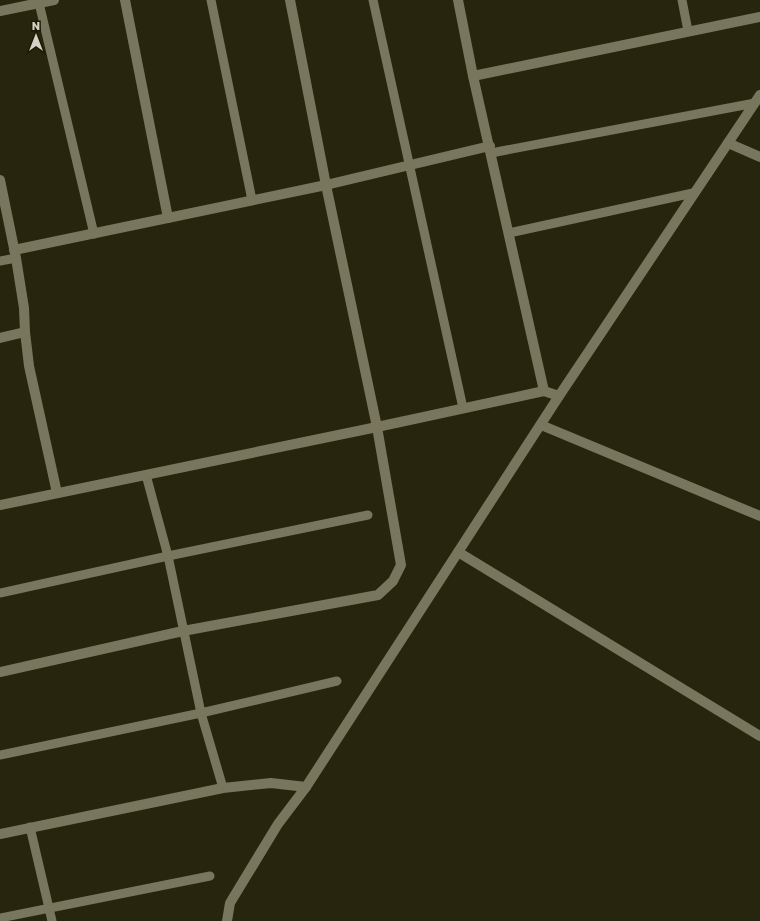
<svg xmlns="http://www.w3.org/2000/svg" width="760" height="921" viewBox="0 0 760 921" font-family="'Golos Text',sans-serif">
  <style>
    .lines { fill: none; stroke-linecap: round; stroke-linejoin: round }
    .service { stroke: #78765c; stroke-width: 9 }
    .minor { stroke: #78765c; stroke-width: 10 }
    .tertiary { stroke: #78765c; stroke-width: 10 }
  </style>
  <rect width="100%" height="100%" fill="#27250d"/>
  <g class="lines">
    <g class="service">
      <polyline points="211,0 252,200"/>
      <polyline points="373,0 463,408"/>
      <polyline points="682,0 688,31"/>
      <polyline points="39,3 94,234"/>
      <polyline points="491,153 755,103"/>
      <polyline points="509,233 693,193"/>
      <polyline points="0,261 16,258"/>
      <polyline points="146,475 168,556 201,713 223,788"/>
      <polyline points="0,593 168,556 368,515"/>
      <polyline points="0,755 201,713 337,681"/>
      <polyline points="30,827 52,921"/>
      <polyline points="0,918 210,876"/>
    </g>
    <g class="minor">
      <polyline points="125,0 168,218"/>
      <polyline points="0,11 54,0"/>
      <polyline points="473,76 760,17"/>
      <polyline points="728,143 760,157"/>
      <polyline points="0,180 16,258 24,308 25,332 29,366 57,493"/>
      <polyline points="14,250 326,185 490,146"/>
      <polyline points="0,338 25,332"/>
      <polyline points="541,425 760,516"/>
      <polyline points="0,505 377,427 544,391 473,76 458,0"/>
      <polyline points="458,552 760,736"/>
      <polyline points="0,672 183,631 378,595 393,581 401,565 377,427 326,185 290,0"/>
      <polyline points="0,834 223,788 271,783 306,787"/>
      <polyline points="227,921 230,903 278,824 306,787 559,396 760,95"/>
    </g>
    <polyline class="tertiary" points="544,391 559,396"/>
  </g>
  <g transform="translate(36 36)" stroke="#1e1b04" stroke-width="3" paint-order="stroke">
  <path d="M0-3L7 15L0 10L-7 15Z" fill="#d3d2c4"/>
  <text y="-6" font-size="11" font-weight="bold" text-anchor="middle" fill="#d3d2c4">N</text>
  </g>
</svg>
